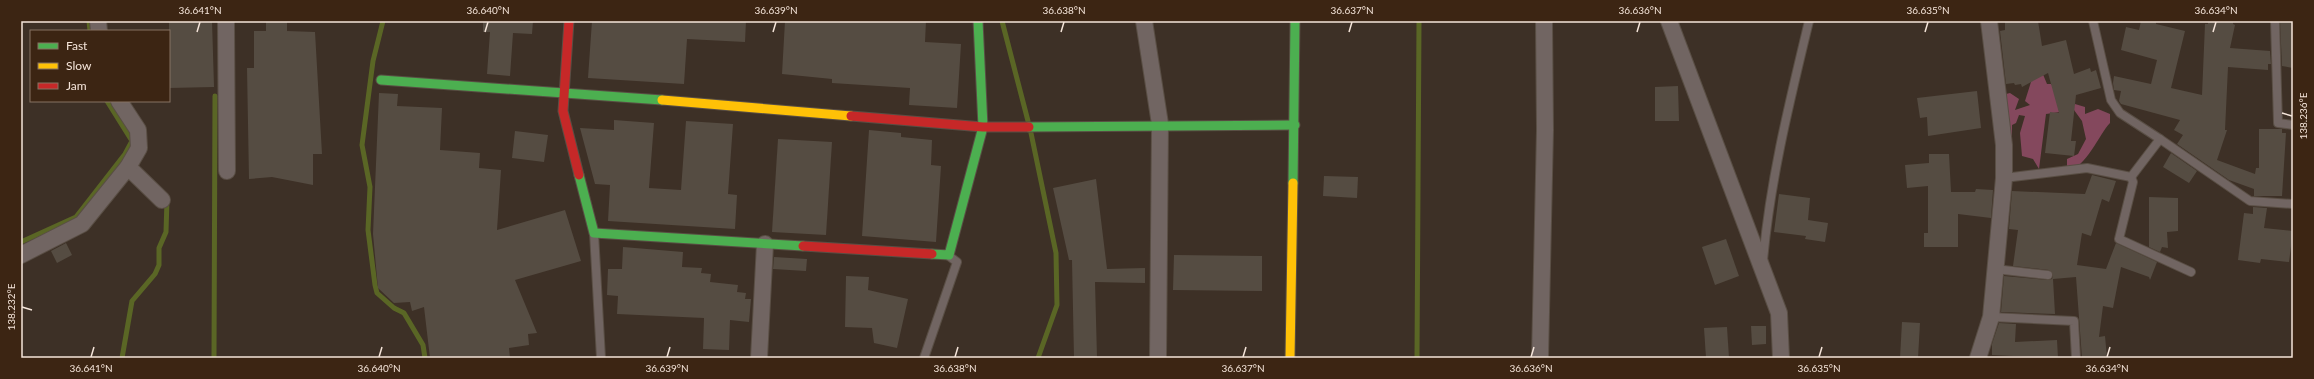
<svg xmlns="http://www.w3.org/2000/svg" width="2314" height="379" viewBox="0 0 2314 379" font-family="Lato,sans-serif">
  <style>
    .forest { fill: #84485d }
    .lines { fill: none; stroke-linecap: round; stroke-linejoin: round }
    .stream { stroke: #5a6625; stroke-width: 5 }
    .building { fill: #554c42 }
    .lane-casing { stroke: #594e44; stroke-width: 10 }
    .street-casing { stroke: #594e44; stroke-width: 18 }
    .fast-casing { stroke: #594e44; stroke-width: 11 }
    .slow-casing { stroke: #594e44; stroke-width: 11 }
    .jam-casing { stroke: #594e44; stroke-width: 11 }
    .lane { stroke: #716562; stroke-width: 8 }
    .street { stroke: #716562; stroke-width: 16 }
    .fast { stroke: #4caf50; stroke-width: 9 }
    .slow { stroke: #ffc107; stroke-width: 9 }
    .jam { stroke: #c62828; stroke-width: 9 }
    .ticks { fill: none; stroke: #f5e5da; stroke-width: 1.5 }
    .neatline { fill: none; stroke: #f5e5da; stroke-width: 1.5 }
    .ticks-label { font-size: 10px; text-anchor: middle; fill: #f5e5da }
  </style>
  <rect width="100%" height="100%" fill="#3d3026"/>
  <path class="forest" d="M2029 65 2042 72 2047 84H2051L2065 101 2085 107V114L2098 109 2110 114V123C2099 134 2085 171 2067 169V159L2078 154 2086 139 2082 121 2074 110 2046 114 2039 169 2033 159 2022 156 2020 133 2025 116 2019 115 2016 123 2012 125V144L2002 95 2010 93 2019 99 2015 110 2030 105 2025 101 2031 82Z"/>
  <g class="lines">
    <g class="stream">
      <polyline points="89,21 90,31"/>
      <polyline points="383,21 373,61 362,145 370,187 368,230 375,285 377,293 394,308 404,313 423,345 425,358"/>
      <polyline points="1002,21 1028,121"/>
      <polyline points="1031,133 1056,253 1057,305 1038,358"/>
      <polyline points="21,242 76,217 125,154 132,141 107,101"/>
      <polyline points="122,358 132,301 155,274 159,265 159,248 166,232 167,200"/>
      <polyline points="214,358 215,96"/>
      <polyline points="1417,358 1419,21"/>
    </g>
  </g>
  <g class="building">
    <polygon points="169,21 212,21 214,87 169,88"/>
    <polygon points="266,21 287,21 287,31 315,32 322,154 313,154 313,185 272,177 249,179 247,68 254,68 254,31 266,31"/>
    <polygon points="483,21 533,21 532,34 513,33 510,76 487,74 490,32 483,32"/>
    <polygon points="592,21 746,21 745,42 687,39 684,84 588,78"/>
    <polygon points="785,21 926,21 925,42 961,44 957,108 909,105 910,88 832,83 832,79 782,74"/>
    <polygon points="2005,21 2038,21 2042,46 2066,40 2074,74 2090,68 2091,72 2096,70 2101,88 2076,95 2071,141 2076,141 2074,156 2045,153 2050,112 2059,113 2048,73 2022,87 2021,84 2015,85 2014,83 2006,84 2000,31 2005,30"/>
    <polygon points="2141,21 2156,21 2156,24 2185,31 2171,88 2202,95 2205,24 2208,24 2208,21 2233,21 2233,24 2235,25 2230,48 2270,51 2271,64 2268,64 2268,70 2228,67 2225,130 2227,130 2217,160 2255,174 2256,168 2259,168 2259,129 2282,129 2282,133 2286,133 2282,196 2254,196 2254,189 2229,180 2177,144 2183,135 2174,130 2180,120 2121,104 2119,101 2121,91 2114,90 2113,83 2114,76 2151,84 2157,60 2121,50 2126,27 2139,30"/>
    <polygon points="2280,21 2293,21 2293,68 2282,66"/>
    <polygon points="1678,86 1679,121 1655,121 1655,87"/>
    <polygon points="1977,91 1981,128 1928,136 1927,117 1920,118 1917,98"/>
    <polygon points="379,93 398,94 397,106 442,108 440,150 480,153 479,168 501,170 497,230 565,210 581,261 515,280 537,333 528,334 529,345 509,348 510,358 430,358 424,307 412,311 410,302 394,303 378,288 373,234"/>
    <polygon points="614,120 654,123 649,188 681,190 686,121 733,124 728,194 737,195 735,229 608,221 610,185 595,184 580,128 614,130"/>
    <polygon points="869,130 901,133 901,137 932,140 931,165 941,166 936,242 862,236"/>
    <polygon points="515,131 548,135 544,162 512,158"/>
    <polygon points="778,139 832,142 826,235 772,232"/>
    <polygon points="2171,153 2197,171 2189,183 2163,167"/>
    <polygon points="1929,154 1949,154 1951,192 1975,192 1976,189 1993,190 1991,218 1958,214 1958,247 1924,247 1924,233 1928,233 1928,186 1907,188 1905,165 1929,163"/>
    <polygon points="2092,175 2116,181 2109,202 2102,199 2091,236 2082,233 2077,265 2106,269 2116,243 2157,262 2150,280 2149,277 2121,267 2113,308 2103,306 2099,337 2105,336 2107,358 2082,358 2076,277 2053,279 2055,314 2001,312 2004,276 2047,280 2052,279 2053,275 2049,270 2013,266 2018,230 2009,229 2012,191 2085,194"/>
    <polygon points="1324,176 1358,177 1357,198 1323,196"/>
    <polygon points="1096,179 1107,269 1145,268 1145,283 1095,282 1097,358 1074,358 1072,260 1069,260 1053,188"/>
    <polygon points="1779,194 1810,198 1808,220 1828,223 1825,242 1805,239 1806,236 1774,232"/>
    <polygon points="2149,197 2178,198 2178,231 2167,232 2168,248 2162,247 2160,252 2149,247"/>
    <polygon points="2253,207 2267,208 2264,228 2293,231 2289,262 2261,259 2260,263 2238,260 2244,213 2253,214"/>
    <polygon points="1726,239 1739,276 1715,285 1702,247"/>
    <polygon points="66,243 72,255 57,263 51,251"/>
    <polygon points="623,247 683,252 682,267 702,268 701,273 711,274 710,282 738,285 737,292 746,293 745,299 751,299 749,322 730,320 729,350 703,349 704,318 617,314 618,296 607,295 608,269 622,269"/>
    <polygon points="1174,255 1262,256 1262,291 1173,290"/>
    <polygon points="774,257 807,259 806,271 773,269"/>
    <polygon points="846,276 869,277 868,290 908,299 897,348 874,343 872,328 845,327"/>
    <polygon points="1902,322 1920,323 1918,358 1900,358"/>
    <polygon points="1999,323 2016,324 2015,342 2057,340 2058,358 1992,355 1992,344"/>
    <polygon points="1751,326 1766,326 1766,344 1752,345"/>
    <polygon points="1727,327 1729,358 1706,358 1704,328"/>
  </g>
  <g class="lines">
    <g class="lane-casing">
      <g id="lane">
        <polyline points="2275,21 2278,123 2293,125"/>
        <polyline points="2160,139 2250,201 2293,204"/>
        <polyline points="2131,177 2133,182 2119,239 2191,272"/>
        <polyline points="2004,178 2087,168 2131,177 2160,139 2120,113 2111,100 2093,21"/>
        <polyline points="594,233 601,358"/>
        <path d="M1763 261C1770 180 1790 100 1809 21"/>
        <polyline points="1995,269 2048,275"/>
        <polyline points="1991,317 2074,321 2076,358"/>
        <polyline points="924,358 957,262 949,256"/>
      </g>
    </g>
    <g class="street-casing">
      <g id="street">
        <polyline points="98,21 99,31"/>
        <polyline points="226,21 227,171"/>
        <polyline points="1144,21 1160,124 1158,358"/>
        <polyline points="1669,21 1779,313 1781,358"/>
        <polyline points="128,167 162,200"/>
        <polyline points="21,255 82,224 128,167 139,148 138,130 119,101"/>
        <polyline points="759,358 765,244"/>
        <polyline points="1540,358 1545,130 1544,21"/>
        <polyline points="1978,358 1991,317 2004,178 2004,145 1989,21"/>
      </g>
    </g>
    <g class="fast-casing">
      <g id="fast">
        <polyline points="381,80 662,100"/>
        <polyline points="1029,127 1295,125"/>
        <polyline points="579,175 594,233 803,246"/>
        <polyline points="1293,183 1295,21"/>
        <polyline points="932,254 949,255 983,127 978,21"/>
      </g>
    </g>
    <g class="slow-casing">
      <g id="slow">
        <polyline points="662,100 851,116"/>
        <polyline points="1290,358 1293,183"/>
      </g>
    </g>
    <g class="jam-casing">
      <g id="jam">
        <polyline points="569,21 563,111 579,175"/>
        <polyline points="851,116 983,127 1029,127"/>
        <polyline points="803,246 932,254"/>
      </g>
    </g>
    <use href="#lane" class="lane"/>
    <use href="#street" class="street"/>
    <use href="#fast" class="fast"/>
    <use href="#slow" class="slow"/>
    <use href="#jam" class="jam"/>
  </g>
  <path class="ticks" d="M197 32 200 22M485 32 488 22M773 32 776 22M1061 32 1064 22M1349 32 1352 22M1637 32 1640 22M1925 32 1928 22M2213 32 2216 22M2282 113 2292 116M22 307 32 310M91 357 94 347M379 357 382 347M667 357 670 347M955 357 958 347M1243 357 1246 347M1531 357 1534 347M1819 357 1822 347M2107 357 2110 347"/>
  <rect width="2314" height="379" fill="none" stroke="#3c2513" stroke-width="44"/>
  <rect x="30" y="30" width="140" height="72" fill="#3c2513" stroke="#867263"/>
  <rect x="38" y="43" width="20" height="6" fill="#4caf50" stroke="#867263"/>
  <text x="66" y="50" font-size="12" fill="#f5e5da">Fast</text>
  <rect x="38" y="63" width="20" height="6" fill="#ffc107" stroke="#867263"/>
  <text x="66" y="70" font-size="12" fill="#f5e5da">Slow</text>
  <rect x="38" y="83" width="20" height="6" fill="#c62828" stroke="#867263"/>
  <text x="66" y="90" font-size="12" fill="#f5e5da">Jam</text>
  <rect x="22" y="22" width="2270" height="335" class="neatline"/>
  <g class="ticks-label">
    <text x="200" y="14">36.641°N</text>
    <text x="488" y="14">36.640°N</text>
    <text x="776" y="14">36.639°N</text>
    <text x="1064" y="14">36.638°N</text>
    <text x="1352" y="14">36.637°N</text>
    <text x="1640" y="14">36.636°N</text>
    <text x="1928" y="14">36.635°N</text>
    <text x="2216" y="14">36.634°N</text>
    <text transform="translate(2303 116) rotate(-90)" y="4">138.236°E</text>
    <text transform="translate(11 307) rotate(-90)" y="4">138.232°E</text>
    <text x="91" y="372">36.641°N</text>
    <text x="379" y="372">36.640°N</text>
    <text x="667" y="372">36.639°N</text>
    <text x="955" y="372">36.638°N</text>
    <text x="1243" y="372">36.637°N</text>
    <text x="1531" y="372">36.636°N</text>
    <text x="1819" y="372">36.635°N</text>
    <text x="2107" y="372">36.634°N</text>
  </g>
</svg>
